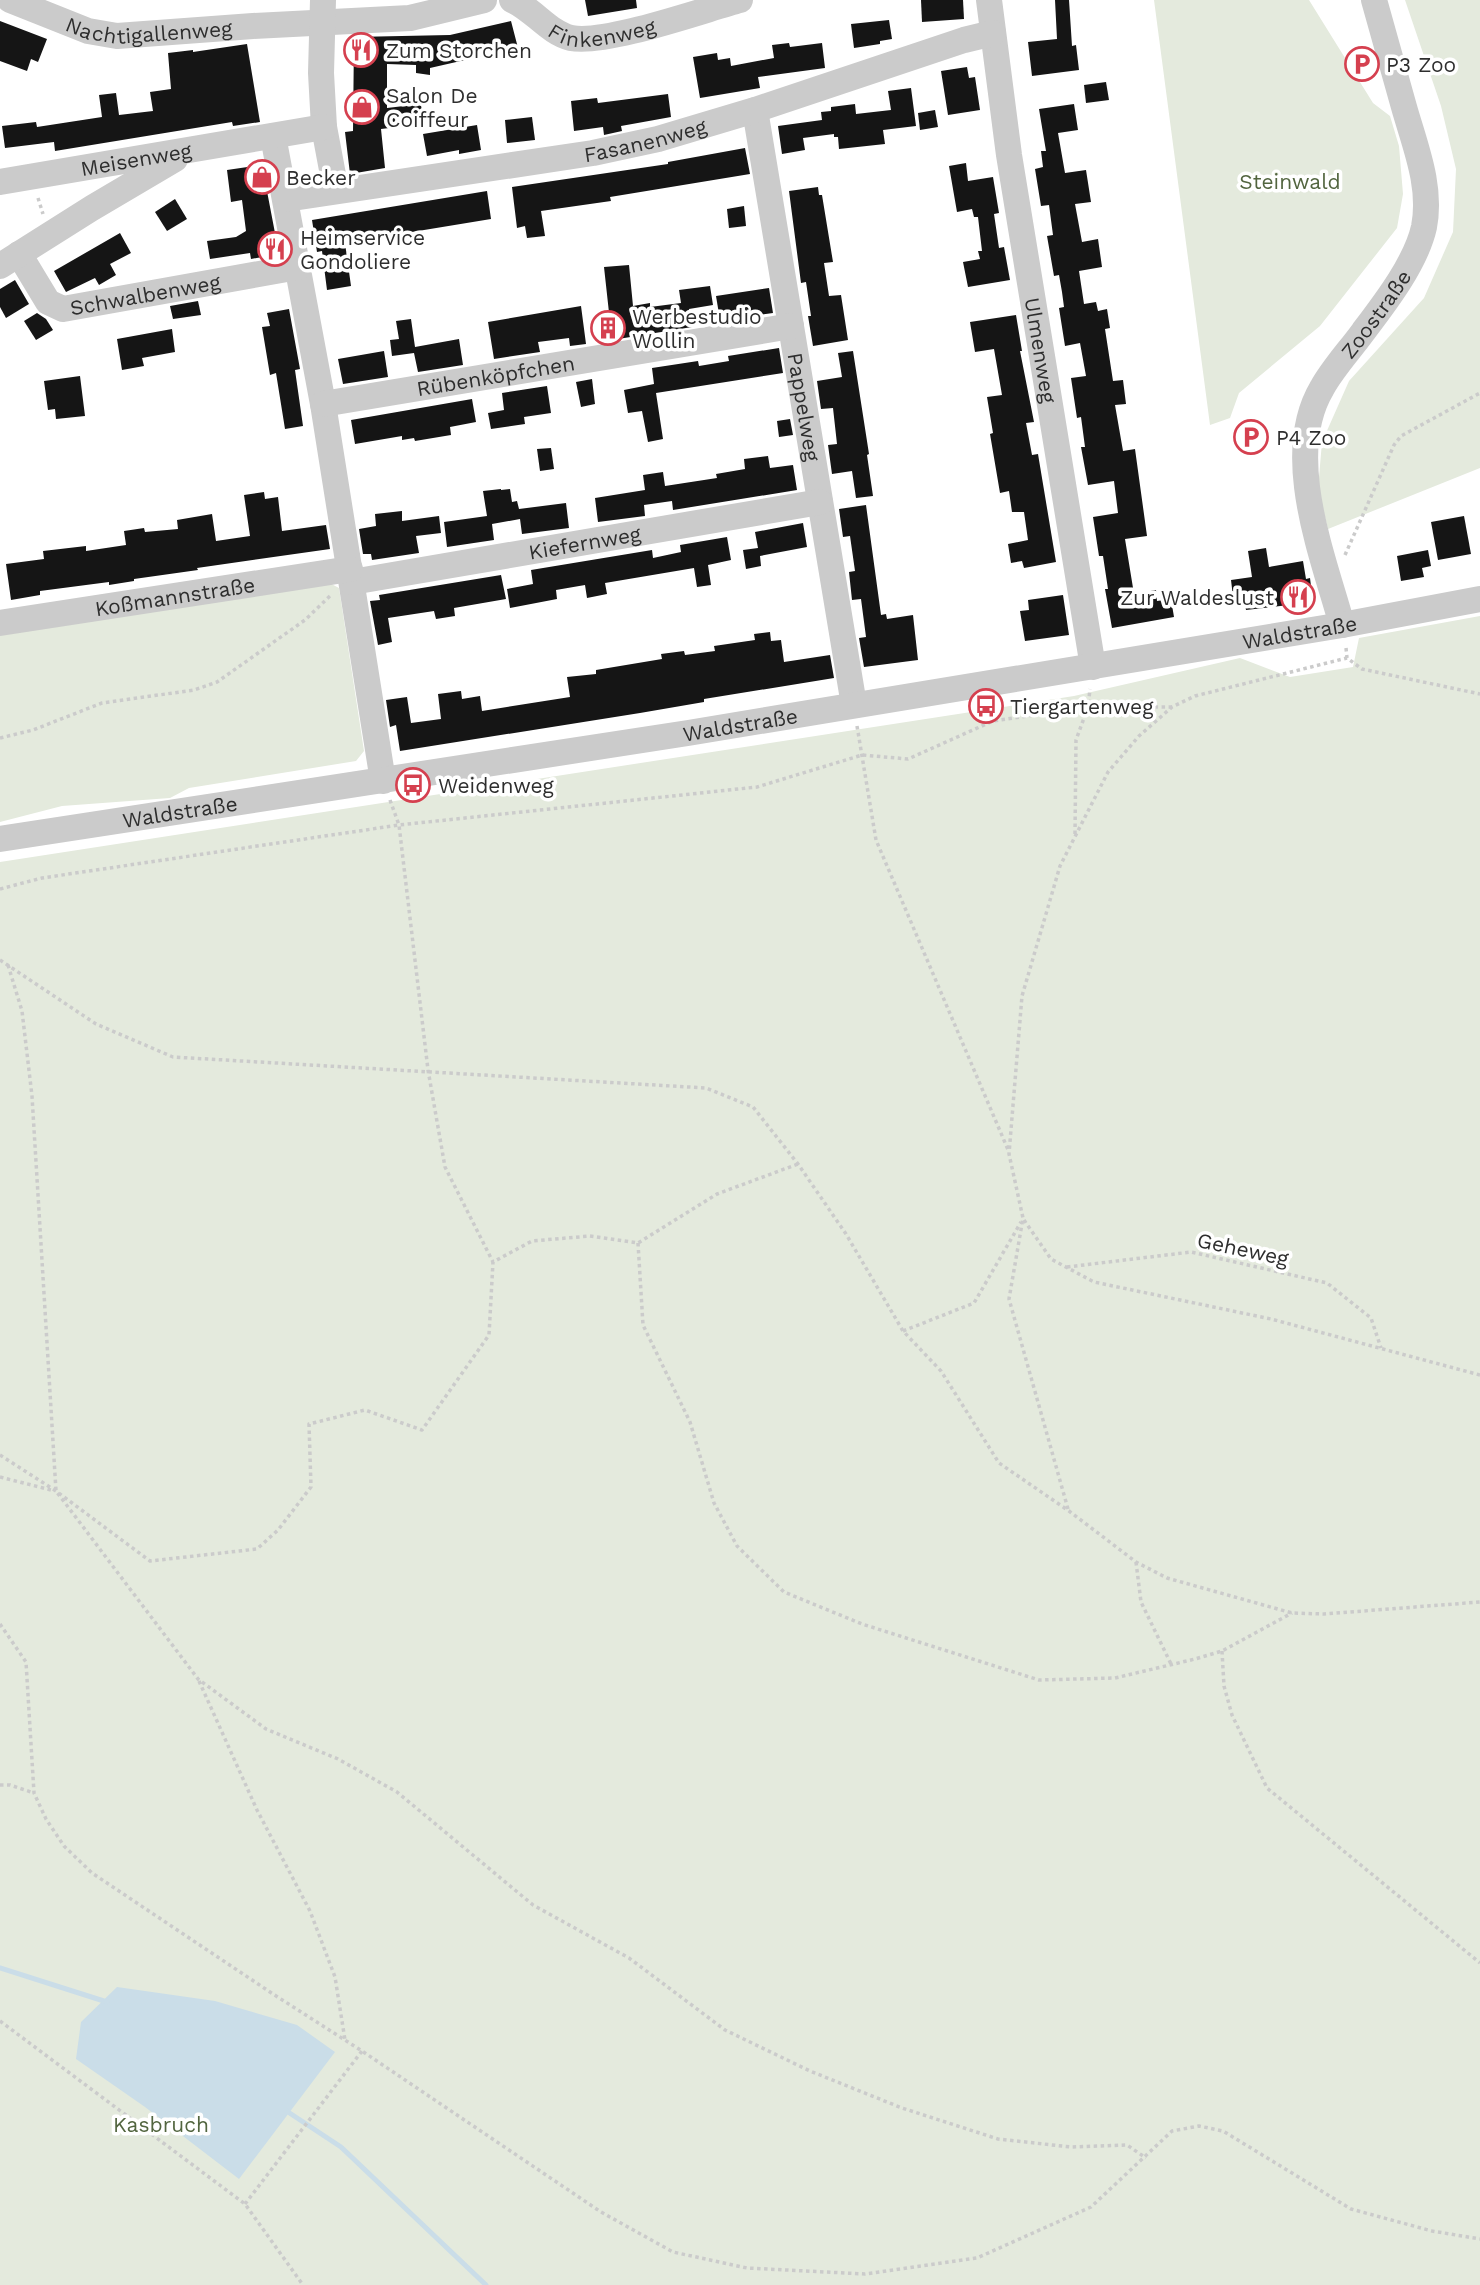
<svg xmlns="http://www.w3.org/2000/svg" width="1480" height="2285" viewBox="0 0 1480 2285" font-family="'Work Sans',sans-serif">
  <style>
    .green { fill: #e4eadd }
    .water { fill: #cadde8 }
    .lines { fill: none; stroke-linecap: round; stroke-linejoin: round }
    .stream { stroke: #cadde8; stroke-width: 5 }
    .building { fill: #151515 }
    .path { stroke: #cbcbcb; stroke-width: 3.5; stroke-dasharray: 3.5 3.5; stroke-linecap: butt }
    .minor { stroke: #cbcbcb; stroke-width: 26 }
    .labels { text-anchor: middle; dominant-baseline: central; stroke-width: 7; stroke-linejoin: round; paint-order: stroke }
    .street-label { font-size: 21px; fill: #2e2e2e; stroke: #fff }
    .poi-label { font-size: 21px; fill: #2e2e2e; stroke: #fff; text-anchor: start }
    .park-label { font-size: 21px; fill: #52653f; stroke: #fff }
  </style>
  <rect width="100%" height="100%" fill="#fff"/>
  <g class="green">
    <polygon points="1154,0 1309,0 1373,103 1390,116 1399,146 1403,194 1397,228 1320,326 1239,393 1230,418 1210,425"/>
    <polygon points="1405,0 1480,0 1480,468 1328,529 1318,489 1322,442 1349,381 1424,298 1453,232 1456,169 1441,106"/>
    <polygon points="322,579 339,588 364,751 356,761 189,788 170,798 62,806 0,822 0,635"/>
    <polygon points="1480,616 1480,2285 0,2285 0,862 1074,696 1240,658 1290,677 1353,667 1359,638"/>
  </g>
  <polygon class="water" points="117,1987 215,2001 297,2025 335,2052 239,2179 145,2107 76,2059 81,2022"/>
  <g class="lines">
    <g class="stream">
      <polyline points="0,1968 107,2002"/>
      <polyline points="285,2110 341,2147 486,2285"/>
    </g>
  </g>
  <g class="building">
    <polygon points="585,0 636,0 637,8 588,16"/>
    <polygon points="921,0 963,0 964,19 922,22"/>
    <polygon points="1055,0 1069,0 1072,46 1076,45 1079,70 1032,76 1028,42 1057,39"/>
    <polygon points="889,20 892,39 880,41 880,44 854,48 851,24"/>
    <polygon points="0,21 47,39 38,62 31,59 27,71 0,61"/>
    <polygon points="511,21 518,48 430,68 430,75 416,73 416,65 387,64 387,108 421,104 423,124 381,129 385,168 350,174 345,132 353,131 354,37 450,35"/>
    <polygon points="789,43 790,47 822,43 825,68 758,77 760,88 700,98 693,57 717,53 718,60 730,58 731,66 774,58 772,45"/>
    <polygon points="247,44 260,122 233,126 232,122 55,151 54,142 5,148 2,126 36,122 37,127 102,117 99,95 116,93 119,115 153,111 150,92 171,89 168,53 193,50 193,52"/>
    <polygon points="967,67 969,78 975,77 980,110 948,115 941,71"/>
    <polygon points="1106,82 1109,100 1086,103 1084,85"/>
    <polygon points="911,88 916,126 883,130 885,144 839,149 838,137 834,137 834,134 803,138 805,150 782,154 778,126 822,120 821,112 831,111 831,107 855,104 856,114 891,110 888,91"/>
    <polygon points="668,94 671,117 621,126 622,131 604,135 603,127 574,131 571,101 597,98 598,103"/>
    <polygon points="1074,104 1078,130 1058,133 1065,173 1086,170 1091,202 1075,204 1082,242 1098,239 1102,267 1079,271 1084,304 1096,302 1098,311 1107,309 1110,328 1105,329 1113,381 1123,380 1126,404 1115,405 1123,451 1135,449 1147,536 1125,539 1134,594 1156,590 1157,601 1171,599 1174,617 1112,628 1105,589 1108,589 1103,556 1099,556 1093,517 1118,513 1114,481 1088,485 1081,447 1085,447 1081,417 1077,418 1071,378 1086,376 1080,343 1065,346 1059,308 1064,307 1062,292 1059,275 1054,276 1047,236 1053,235 1049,205 1041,206 1035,169 1043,167 1041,151 1046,151 1039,109"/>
    <polygon points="935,110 938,127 920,130 918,113"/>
    <polygon points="532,117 535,140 507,143 505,120"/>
    <polygon points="477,125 481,150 459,154 459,150 427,156 423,134"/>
    <polygon points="745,148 750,174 610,197 611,201 541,211 545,236 527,238 525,226 517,228 512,187 668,164 668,162"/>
    <polygon points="966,163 968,181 993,177 999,213 994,214 999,248 1004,247 1010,280 968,287 963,262 980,259 978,251 982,251 978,217 974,217 972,209 957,212 949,166"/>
    <polygon points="262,165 279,254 251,259 250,253 210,259 207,241 236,237 246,231 242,200 231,202 227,170"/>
    <polygon points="818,187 819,195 822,195 833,262 824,263 829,296 841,295 848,340 813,346 808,316 811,316 806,282 801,283 789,191"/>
    <polygon points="487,191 491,219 345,243 351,286 327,290 322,251 317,252 312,220"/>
    <polygon points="175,199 187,219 167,231 155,212"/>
    <polygon points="744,206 746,226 729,228 727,209"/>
    <polygon points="120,233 131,253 110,264 116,275 99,285 95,278 66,292 54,271"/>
    <polygon points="629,265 633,306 650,303 650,307 681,303 679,290 710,286 713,305 689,309 692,327 612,340 604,267"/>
    <polygon points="15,280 29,304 6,318 0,307 0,289"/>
    <polygon points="769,288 773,313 720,320 716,296"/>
    <polygon points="198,301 201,315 173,319 170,306"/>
    <polygon points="581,306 586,344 570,346 569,338 538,342 540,352 494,359 488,322"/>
    <polygon points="289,309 300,369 295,370 303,426 285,429 276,373 270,375 262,327 270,326 267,313"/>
    <polygon points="37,313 46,319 53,330 36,340 24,321"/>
    <polygon points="1016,315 1022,351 1020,351 1034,422 1026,423 1032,455 1038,454 1056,562 1024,568 1022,561 1011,563 1008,544 1028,540 1024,512 1012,512 1009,491 1000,493 990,434 993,433 987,397 1002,395 994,349 975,352 970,322"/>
    <polygon points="411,319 415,347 459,339 463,365 418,372 414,353 392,356 390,340 399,339 396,321"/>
    <polygon points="172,329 175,352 142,358 144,366 122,370 117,339"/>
    <polygon points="779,348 783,373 656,393 663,439 648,442 642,411 628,413 624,390 654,384 652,368 698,361 699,366 729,361 728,356"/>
    <polygon points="384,351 388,377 343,384 338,359"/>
    <polygon points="853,351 869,454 867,455 873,496 856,498 852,471 832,474 828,445 837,444 833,408 821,409 817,381 842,377 838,353"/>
    <polygon points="80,376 85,416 56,419 55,409 48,410 44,381"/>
    <polygon points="592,379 595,404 581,407 576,382"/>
    <polygon points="547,386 551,413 524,417 525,424 491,429 488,413 504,410 502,393"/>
    <polygon points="472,399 476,422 450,427 451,435 415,441 414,438 402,440 402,436 355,444 351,420"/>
    <polygon points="790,419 793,435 779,437 777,421"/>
    <polygon points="551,448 554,469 540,471 537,449"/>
    <polygon points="768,456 770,468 793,465 797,490 673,510 672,501 644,505 645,516 598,522 595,498 645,490 643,475 663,472 665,486 717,478 716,474 745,469 744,459"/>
    <polygon points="501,489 501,490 510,489 512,502 517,501 519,509 566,503 569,528 522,534 520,519 492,524 494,540 447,547 444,522 487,516 483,491"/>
    <polygon points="264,492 265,499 278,497 282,531 326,525 330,549 197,568 198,570 134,579 134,581 109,585 109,582 40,591 40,595 11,600 6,564 44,559 43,551 86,546 86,551 126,545 124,531 144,528 145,532 178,529 177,520 212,514 216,541 250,536 244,495"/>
    <polygon points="866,505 881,615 886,614 887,619 913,615 918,660 864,667 859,638 866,637 861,599 852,600 849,572 855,571 850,536 843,537 839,509"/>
    <polygon points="402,511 402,521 439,516 441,533 416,536 419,553 372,560 371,554 363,554 359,529 376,526 375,514"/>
    <polygon points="1464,516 1471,554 1438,560 1431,522"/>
    <polygon points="803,523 807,547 760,556 761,566 746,569 743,550 758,548 755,532"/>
    <polygon points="727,537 731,560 708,565 711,585 697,587 694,568 605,583 607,594 587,598 585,585 556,590 557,599 510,608 507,589 533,584 531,570 652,550 653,558 681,552 680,545"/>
    <polygon points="1266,548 1269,567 1303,561 1306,579 1310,578 1313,602 1246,610 1245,604 1234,605 1231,580 1252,577 1248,551"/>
    <polygon points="1428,550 1431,566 1422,568 1424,577 1401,581 1397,556"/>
    <polygon points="501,575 506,599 454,608 455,616 436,619 434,611 388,618 392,642 378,645 370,601 380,600 379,595"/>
    <polygon points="1063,595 1069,635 1025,641 1020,611 1029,610 1028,600"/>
    <polygon points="770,632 771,641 781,640 784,662 830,655 834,678 704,699 704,702 640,713 400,751 396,725 390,727 386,700 407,697 411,723 441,719 438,694 461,691 462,699 480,696 482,711 570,697 567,677 596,674 596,670 662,659 661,654 684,651 685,655 715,651 714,646 755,640 754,634"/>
  </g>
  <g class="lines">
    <g class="path">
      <polyline points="38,198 43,214"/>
      <polyline points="1345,555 1394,445 1401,436 1480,393"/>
      <polyline points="1346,648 1347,658 1362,669 1480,694"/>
      <polyline points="857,726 876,840 1009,1152"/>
      <polyline points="0,738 33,730 102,703 194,690 217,682 305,620 331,595"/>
      <polyline points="390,800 399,825 428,1070 445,1167 493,1262"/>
      <polyline points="1075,834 1076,740 1088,707 1090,689"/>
      <polyline points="0,889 42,878 399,825 757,787 862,755 908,759 993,721 1088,707 1172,707"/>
      <polyline points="0,960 96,1024 173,1057 706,1088 753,1107 798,1164 846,1234 903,1331 941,1371 999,1463 1069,1511 1136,1562 1167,1578 1292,1613 1324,1614 1480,1602"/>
      <polyline points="8,965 22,1011 32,1096 56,1491 198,1679 266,1729 338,1759 397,1792 533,1905 629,1958 725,2030 810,2071 902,2108 998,2139 1071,2147 1127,2145 1146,2158"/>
      <polyline points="1024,1220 1051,1259 1094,1282 1271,1319 1480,1375"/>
      <polyline points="638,1243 643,1325 690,1422 714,1503 737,1546 784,1592 862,1624 1039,1680 1115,1678 1195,1659 1222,1651 1292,1613"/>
      <polyline points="1067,1267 1191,1252 1327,1283 1371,1318 1381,1348"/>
      <polyline points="903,1331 974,1303 1021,1222"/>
      <polyline points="0,1455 56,1491 150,1561 257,1549 278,1530 311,1487 309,1424 365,1410 422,1430 489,1335 493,1262 532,1241 590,1236 638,1243 717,1194 798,1164"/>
      <polyline points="0,1477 51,1490"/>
      <polyline points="1068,1509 1009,1299 1023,1218 1009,1154 1022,996 1060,866 1108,772 1139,736 1172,707 1195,696 1347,658"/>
      <polyline points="1136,1562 1141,1602 1171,1664"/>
      <polyline points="0,1624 26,1662 34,1793 46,1819 64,1846 92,1873 273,1994 362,2051 601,2212 673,2252 747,2268 865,2274 977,2258 1091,2207 1172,2131 1199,2126 1223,2131 1351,2209 1432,2231 1480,2239"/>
      <polyline points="1222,1651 1224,1686 1232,1715 1267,1788 1480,1963"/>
      <polyline points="199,1681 257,1810 310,1911 335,1977 345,2040"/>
      <polyline points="0,1785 10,1785 34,1793"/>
      <polyline points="0,2021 245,2204 303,2285"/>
      <polyline points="245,2204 362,2051"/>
    </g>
    <g class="minor">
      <path id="s1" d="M10 0 88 31 117 36 253 26 410 18 484 0"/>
      <polyline points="323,0 321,73 324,127 336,191"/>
      <path id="s2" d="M512 0C533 9 549 33 571 38 605 45 703 10 740 0"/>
      <path id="s3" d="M989 0 1009 155 1093 667"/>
      <path id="s4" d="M755 110 854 705"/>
      <polyline points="273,136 323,404 383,781"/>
      <path id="s5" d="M0 182 324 127"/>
      <path id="s6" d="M286 199 593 153 658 139 755 110 964 40 993 33"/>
      <path id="s7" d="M19 254 48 302 63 309 298 267"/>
      <polyline points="0,266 92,208 175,159"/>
      <path id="s8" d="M323 404 791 326"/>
      <path id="s9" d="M352 582 820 502"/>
      <path id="s10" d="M0 623 350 569"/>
      <path id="s11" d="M1342 625C1323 556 1282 455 1322 388 1333 368 1350 350 1363 332 1385 303 1416 263 1424 227 1432 186 1415 146 1404 107 1394 72 1384 36 1374 0"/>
      <path id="s12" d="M0 839 688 733 1342 625 1480 599"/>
    </g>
  </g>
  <defs>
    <g id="restaurant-ring" transform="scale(1.75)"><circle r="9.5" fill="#fff" stroke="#d5404f" stroke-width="1.5"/><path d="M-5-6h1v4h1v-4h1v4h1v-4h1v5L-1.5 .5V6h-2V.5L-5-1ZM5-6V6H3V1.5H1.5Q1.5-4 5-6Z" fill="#d5404f"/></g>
    <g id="parking-ring" transform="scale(1.75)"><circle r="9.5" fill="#fff" stroke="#d5404f" stroke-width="1.5"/><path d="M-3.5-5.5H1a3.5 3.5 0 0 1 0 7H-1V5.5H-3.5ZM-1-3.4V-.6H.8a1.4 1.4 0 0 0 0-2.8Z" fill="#d5404f"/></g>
    <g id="shop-ring" transform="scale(1.75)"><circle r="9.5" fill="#fff" stroke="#d5404f" stroke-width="1.5"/><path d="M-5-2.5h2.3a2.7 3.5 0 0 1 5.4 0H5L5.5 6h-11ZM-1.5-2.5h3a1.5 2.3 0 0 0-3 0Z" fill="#d5404f"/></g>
    <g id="building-ring" transform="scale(1.75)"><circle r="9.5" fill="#fff" stroke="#d5404f" stroke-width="1.5"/><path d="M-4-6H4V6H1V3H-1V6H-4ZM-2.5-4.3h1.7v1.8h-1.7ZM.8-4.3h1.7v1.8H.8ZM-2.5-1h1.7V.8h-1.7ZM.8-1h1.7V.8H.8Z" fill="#d5404f"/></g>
    <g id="bus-ring" transform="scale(1.75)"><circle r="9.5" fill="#fff" stroke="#d5404f" stroke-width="1.5"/><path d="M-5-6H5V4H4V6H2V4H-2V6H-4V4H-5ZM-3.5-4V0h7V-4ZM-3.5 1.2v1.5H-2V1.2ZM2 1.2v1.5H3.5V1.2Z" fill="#d5404f"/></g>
  </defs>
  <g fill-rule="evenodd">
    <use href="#restaurant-ring" x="361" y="50"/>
    <use href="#parking-ring" x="1362" y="64"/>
    <use href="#shop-ring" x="362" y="107"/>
    <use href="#shop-ring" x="262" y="177"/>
    <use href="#restaurant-ring" x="275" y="249"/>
    <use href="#building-ring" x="608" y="328"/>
    <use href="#parking-ring" x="1251" y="437"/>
    <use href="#restaurant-ring" x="1298" y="597"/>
    <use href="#bus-ring" x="986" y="706"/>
    <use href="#bus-ring" x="413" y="785"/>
  </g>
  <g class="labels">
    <g class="street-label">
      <text stroke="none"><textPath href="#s2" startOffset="102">Finkenweg</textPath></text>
      <text stroke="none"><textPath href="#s1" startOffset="145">Nachtigallenweg</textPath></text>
      <text stroke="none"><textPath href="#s6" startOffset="364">Fasanenweg</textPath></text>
      <text stroke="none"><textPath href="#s5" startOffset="138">Meisenweg</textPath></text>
      <text stroke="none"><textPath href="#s7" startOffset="156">Schwalbenweg</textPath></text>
      <text stroke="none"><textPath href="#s11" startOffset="336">Zoostraße</textPath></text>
      <text stroke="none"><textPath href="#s3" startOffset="354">Ulmenweg</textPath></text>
      <text stroke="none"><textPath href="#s8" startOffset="175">Rübenköpfchen</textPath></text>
      <text stroke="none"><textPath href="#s4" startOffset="301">Pappelweg</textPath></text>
      <text stroke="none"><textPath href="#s9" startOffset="236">Kiefernweg</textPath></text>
      <text stroke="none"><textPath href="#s10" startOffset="177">Koßmannstraße</textPath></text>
      <text stroke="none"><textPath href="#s12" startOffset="1316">Waldstraße</textPath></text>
      <text stroke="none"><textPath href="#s12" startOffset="749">Waldstraße</textPath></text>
      <text stroke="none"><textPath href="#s12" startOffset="182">Waldstraße</textPath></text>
      <text transform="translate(1243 1249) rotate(12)">Geheweg</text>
    </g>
    <g class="poi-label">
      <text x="386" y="50">Zum Storchen</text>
      <text x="1386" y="64">P3 Zoo</text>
      <text x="386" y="95">Salon De<tspan x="386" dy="24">Coiffeur</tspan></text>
      <text x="286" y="177">Becker</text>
      <text x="300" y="237">Heimservice<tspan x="300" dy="24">Gondoliere</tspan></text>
      <text x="632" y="316">Werbestudio<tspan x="632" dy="24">Wollin</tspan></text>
      <text x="1276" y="437">P4 Zoo</text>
      <text x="1274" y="597" text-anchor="end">Zur Waldeslust</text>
      <text x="1010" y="706">Tiergartenweg</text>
      <text x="438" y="785">Weidenweg</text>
    </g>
    <g class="park-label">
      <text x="1290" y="181">Steinwald</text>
      <text x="161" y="2124">Kasbruch</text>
    </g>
  </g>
</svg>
